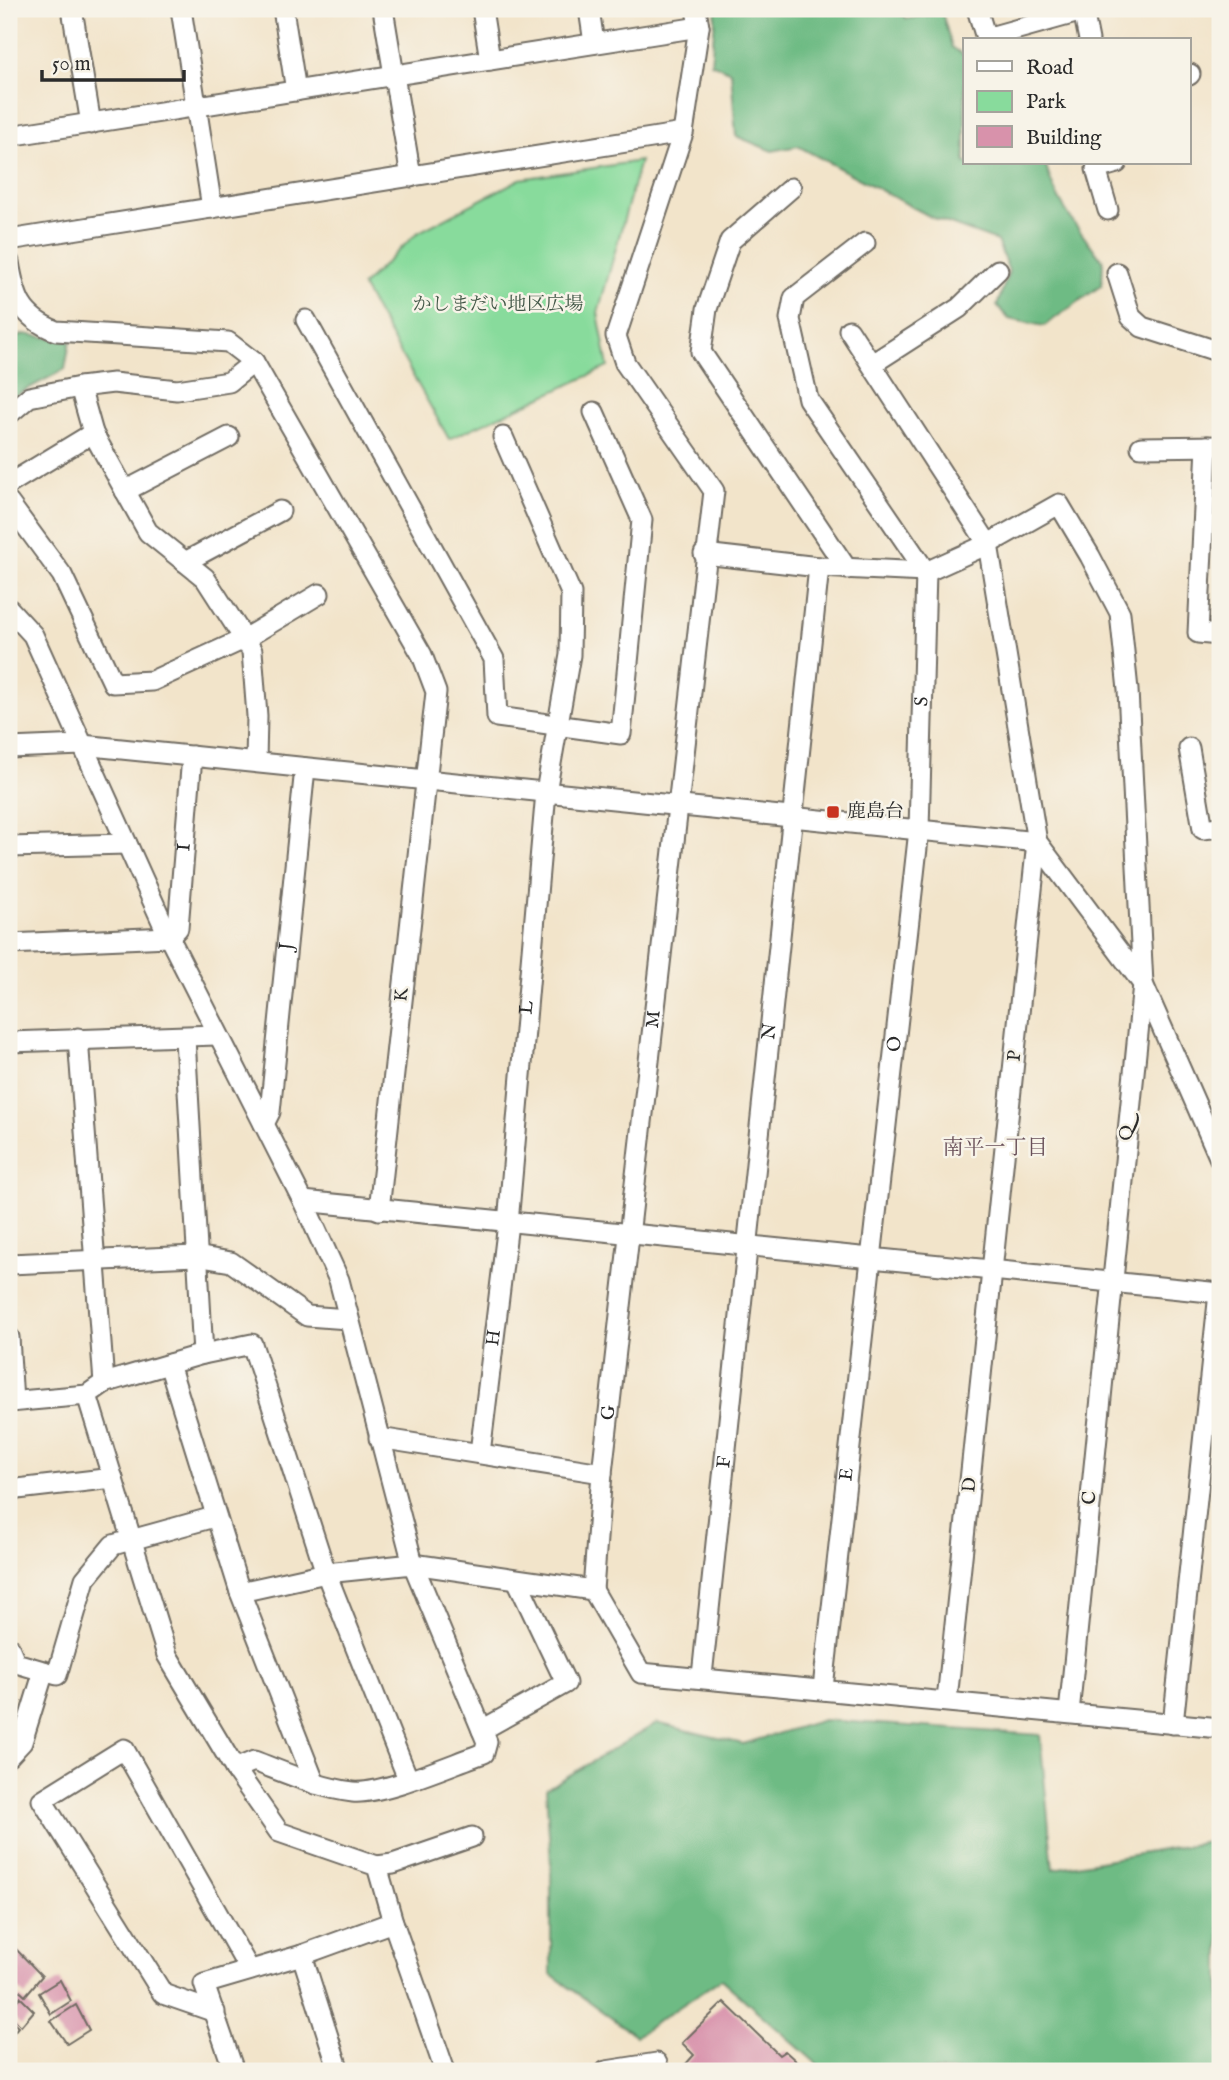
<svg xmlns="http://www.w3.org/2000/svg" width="1229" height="2080" viewBox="0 0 1229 2080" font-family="'IM FELL English','Noto Serif JP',serif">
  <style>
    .green { fill: #88db9c; stroke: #5a8364; stroke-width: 2 }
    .forest { fill: #6ebb84; stroke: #4c7358; stroke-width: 2 }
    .building { fill: #d892ab }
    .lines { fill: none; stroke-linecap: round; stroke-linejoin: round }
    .minor-casing { stroke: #716c63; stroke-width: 23 }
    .minor { stroke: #fff; stroke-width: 19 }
    .poi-dot { fill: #c8321e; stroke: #f7f3e8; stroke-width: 2.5 }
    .labels { text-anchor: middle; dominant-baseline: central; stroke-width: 5; stroke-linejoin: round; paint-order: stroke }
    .park-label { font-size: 19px; fill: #425747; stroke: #f7f3e8 }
    .street-label { font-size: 19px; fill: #2b2b2b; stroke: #f7f3e8 }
    .poi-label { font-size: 19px; fill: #2b2b2b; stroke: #f7f3e8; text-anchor: start }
    .neighbourhood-label { font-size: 21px; fill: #684f58; stroke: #f7f3e8 }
  </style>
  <rect width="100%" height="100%" fill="#f7f3e8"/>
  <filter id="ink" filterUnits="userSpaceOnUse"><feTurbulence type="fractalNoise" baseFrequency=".0143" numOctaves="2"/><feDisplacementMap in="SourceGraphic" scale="14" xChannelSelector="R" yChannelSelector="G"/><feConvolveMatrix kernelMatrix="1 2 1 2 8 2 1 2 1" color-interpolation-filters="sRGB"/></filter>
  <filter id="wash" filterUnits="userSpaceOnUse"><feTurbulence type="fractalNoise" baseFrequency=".00686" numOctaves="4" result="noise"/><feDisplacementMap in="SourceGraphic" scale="28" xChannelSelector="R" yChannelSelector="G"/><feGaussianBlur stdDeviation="1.57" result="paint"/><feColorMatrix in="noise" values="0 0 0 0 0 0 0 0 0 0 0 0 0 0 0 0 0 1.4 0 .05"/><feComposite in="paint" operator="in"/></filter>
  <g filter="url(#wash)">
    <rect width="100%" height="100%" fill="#f2e4ca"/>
    <polygon class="green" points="640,161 598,313 608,367 449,439 362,286 417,233 520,179"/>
    <g class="forest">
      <path d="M716 9H896L907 19 942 13 952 47 965 56V163H1045C1054 199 1079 232 1103 260L1102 285 1044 326 1009 319 997 306 1009 271 997 241 931 217 798 146 772 151 736 136 731 72 711 63Z"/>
      <polygon points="24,334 70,341 65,369 9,399 9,341"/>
      <polygon points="823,1720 1040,1735 1053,1869 1220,1840 1220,2071 825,2071 721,1979 636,2036 551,1974 551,1865 546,1789 657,1723 743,1744"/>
    </g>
    <g id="blocks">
      <g class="building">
        <polygon points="10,1943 42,1976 25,1996 9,1981"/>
        <polygon points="60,1980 71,2001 51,2014 39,1993"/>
        <polygon points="20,1997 34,2011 21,2026 9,2014 9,2009"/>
        <polygon points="724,2002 779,2055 785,2051 807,2071 740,2071 737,2069 735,2071 691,2071 685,2065 694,2055 682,2043"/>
        <polygon points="76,2005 89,2030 67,2044 51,2021"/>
        <polygon points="9,2019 18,2027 9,2038"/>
      </g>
    </g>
  </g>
  <g filter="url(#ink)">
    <use href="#blocks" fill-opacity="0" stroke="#716c63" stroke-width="2"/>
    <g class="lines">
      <g class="minor-casing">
        <g id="minor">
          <polyline points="72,9 91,124"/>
          <polyline points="181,9 212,208"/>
          <polyline points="283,9 296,91"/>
          <polyline points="383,9 411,177"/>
          <polyline points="482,9 490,60"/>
          <polyline points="589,9 594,43"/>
          <polyline points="977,9 986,38 1090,9"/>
          <polyline points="1083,10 1089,40"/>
          <polyline points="1189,75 1190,74"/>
          <polyline points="9,136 699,27"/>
          <polyline points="791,188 730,241 707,309 701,352 847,569"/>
          <polyline points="1108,210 1096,169 1117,163"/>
          <polyline points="9,240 683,133"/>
          <polyline points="865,243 794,298 790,319 808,399 926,572"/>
          <path d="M9 262C15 297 20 317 56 331L228 342 254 362 229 382 177 390 113 383 80 387 29 397 9 414"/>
          <polyline points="1117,273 1131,317 1142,327 1220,352"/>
          <polyline points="306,320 494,659 497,717 621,734 642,520 594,412"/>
          <polyline points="849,330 988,544 1037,842 947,1700"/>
          <polyline points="254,362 422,655 436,692 379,1210"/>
          <polyline points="872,364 959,308 998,270"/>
          <polyline points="80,387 93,433 148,532 205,578 252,651 257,716 256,762"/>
          <polyline points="1207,446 1198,633 1220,635"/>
          <polyline points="1141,447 1220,446"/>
          <polyline points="9,484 93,433"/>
          <polyline points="125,491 229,437"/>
          <polyline points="9,503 62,575 113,683 152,681 244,639 319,594"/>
          <polyline points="704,554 819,567 926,572 988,544 1059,504 1090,556 1120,613 1128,690 1143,984 1069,1713"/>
          <polyline points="185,562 280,511"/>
          <polyline points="9,609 33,635 169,937 303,1201 339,1280 413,1564 482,1730"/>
          <polyline points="9,748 82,745 1037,842 1143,984 1220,1159"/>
          <polyline points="1189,748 1203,829 1220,827"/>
          <polyline points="9,847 127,844"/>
          <path id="s1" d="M9 944 169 937 178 928 192 756"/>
          <polyline points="78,1038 104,1383"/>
          <polyline points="185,1038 203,1354"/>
          <polyline points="9,1042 216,1035"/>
          <path id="s2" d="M264 1124 270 1112 305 768"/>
          <polyline points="303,1201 1220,1293"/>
          <polyline points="9,1264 196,1256 231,1262 307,1316 348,1319"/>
          <polyline points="9,1337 13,1402"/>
          <polyline points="169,1364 240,1592 315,1784"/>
          <polyline points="87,1395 167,1655 235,1769"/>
          <polyline points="9,1402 87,1395 104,1383 203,1354 252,1344 326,1573 408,1779"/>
          <polyline points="379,1438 602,1473"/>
          <path id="s3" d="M480 1453 508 1223 546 792 570 655 571 593 503 437"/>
          <polyline points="9,1490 113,1478"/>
          <path id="s4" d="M593 1590 602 1473 714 491 625 363 616 336 683 133 699 27 696 9"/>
          <polyline points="593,1590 641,1673 1220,1728"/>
          <polyline points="240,1592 326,1573 413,1564 593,1590"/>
          <polyline points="9,1647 16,1663 57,1675 85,1579 113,1545 214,1517"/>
          <path id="s5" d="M702 1676 819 567"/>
          <path id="s6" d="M823 1688 919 830 926 572"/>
          <polyline points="1173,1724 1219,1293"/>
          <polyline points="9,1756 22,1742 44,1671"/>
          <polyline points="377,1866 393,1864 472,1837"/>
          <polyline points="302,1955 339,2071"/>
          <polyline points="215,2012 163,1994 42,1800 124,1749 249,1969"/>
          <polyline points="234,2071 204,1984 302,1955 393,1922"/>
          <path d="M445 2071 393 1922 377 1866 279 1832 235 1769 254 1761C286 1773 319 1788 353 1792 382 1795 454 1763 484 1753L487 1742 482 1730 566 1683 517 1580"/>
          <polyline points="606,2071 657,2063 659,2071"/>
        </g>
      </g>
      <use href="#minor" class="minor"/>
    </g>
  </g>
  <rect class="poi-dot" x="826" y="805" width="14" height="14" rx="3.5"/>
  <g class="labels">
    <g class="park-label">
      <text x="498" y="305">かしまだい地区広場</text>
    </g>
    <g class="street-label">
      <text stroke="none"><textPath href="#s6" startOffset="992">S</textPath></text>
      <text stroke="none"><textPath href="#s1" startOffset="254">I</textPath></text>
      <text stroke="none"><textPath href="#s2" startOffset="180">J</textPath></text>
      <text transform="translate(402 995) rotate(-84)">K</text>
      <text stroke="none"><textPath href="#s3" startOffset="448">L</textPath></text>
      <text stroke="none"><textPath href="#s4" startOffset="574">M</textPath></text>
      <text stroke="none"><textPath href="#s5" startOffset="648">N</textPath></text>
      <text stroke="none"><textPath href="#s6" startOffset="648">O</textPath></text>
      <text transform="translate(1015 1056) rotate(-84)">P</text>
      <text transform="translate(1127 1133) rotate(-84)">Q</text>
      <text stroke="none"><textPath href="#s3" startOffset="116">H</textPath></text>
      <text stroke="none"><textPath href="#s4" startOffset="178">G</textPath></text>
      <text stroke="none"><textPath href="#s5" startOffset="215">F</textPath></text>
      <text stroke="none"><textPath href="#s6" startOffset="215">E</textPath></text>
      <text transform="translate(970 1485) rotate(-84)">D</text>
      <text transform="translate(1090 1498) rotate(-84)">C</text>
    </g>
    <g class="poi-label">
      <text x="847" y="812">鹿島台</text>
    </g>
    <g class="neighbourhood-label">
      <text x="995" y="1148">南平一丁目</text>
    </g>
  </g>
  <rect width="1229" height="2080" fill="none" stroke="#f7f3e8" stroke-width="35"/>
  <rect x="963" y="38" width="228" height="126" fill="#f7f3e8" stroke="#a5a39c" stroke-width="2"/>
  <rect x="977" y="61" width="35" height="10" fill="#ffffff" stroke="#a5a39c" stroke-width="2"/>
  <text x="1026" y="74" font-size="21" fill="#2b2b2b">Road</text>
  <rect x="977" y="91" width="35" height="21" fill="#88db9c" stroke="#a5a39c" stroke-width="2"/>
  <text x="1026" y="108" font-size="21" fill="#2b2b2b">Park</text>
  <rect x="977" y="126" width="35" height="21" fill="#d892ab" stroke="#a5a39c" stroke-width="2"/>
  <text x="1026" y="144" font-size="21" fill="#2b2b2b">Building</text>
  <path d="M42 70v10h142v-10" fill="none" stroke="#2b2b2b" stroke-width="3.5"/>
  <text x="52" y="70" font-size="21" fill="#2b2b2b" stroke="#f7f3e8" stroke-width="5" paint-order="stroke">50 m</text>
</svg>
